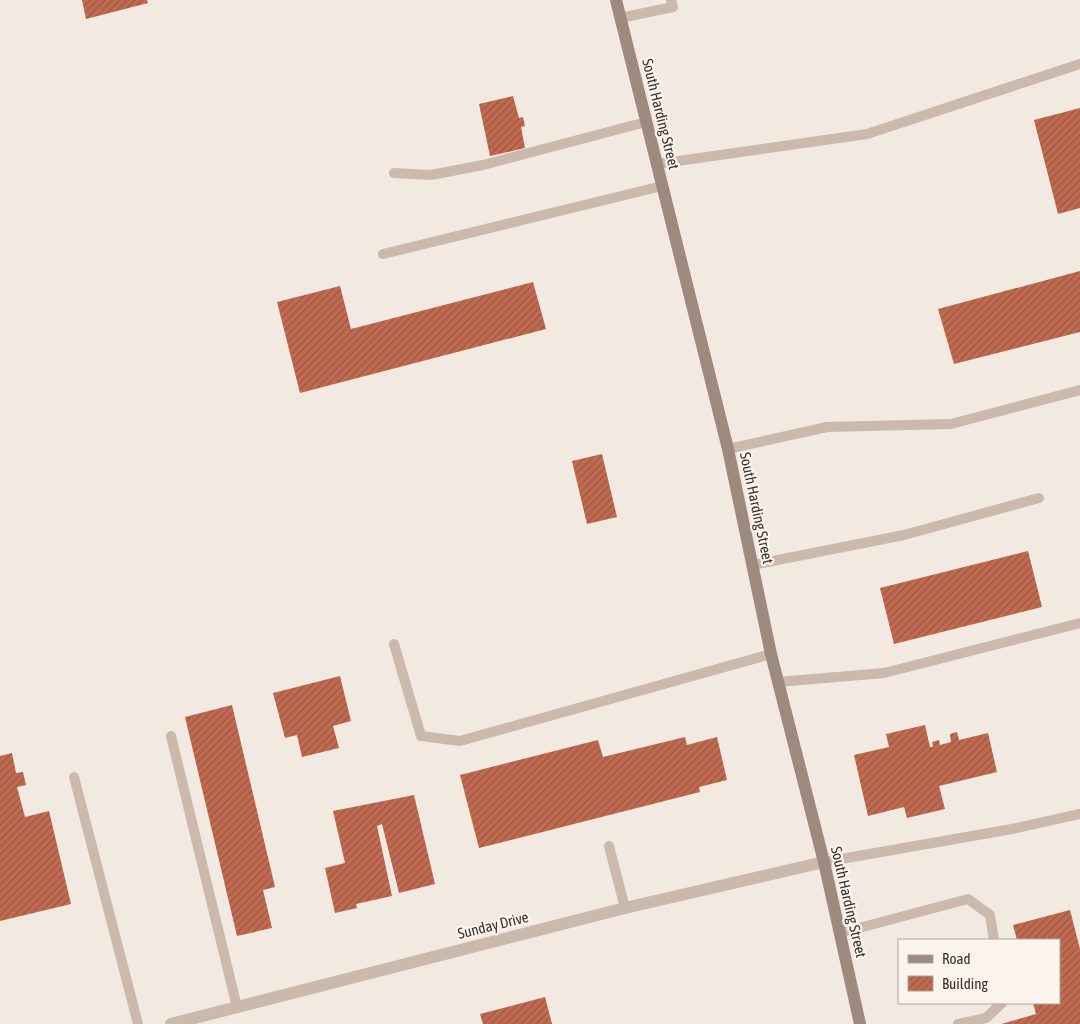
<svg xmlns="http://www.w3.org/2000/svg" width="1080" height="1024" viewBox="0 0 1080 1024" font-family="'Asap Condensed',sans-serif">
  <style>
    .building { fill: url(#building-hatch) }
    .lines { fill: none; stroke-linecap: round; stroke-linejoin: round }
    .lane { stroke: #cab9ac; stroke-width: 10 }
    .street { stroke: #cab9ac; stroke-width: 12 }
    .secondary { stroke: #9e897e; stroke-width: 12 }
    .labels { text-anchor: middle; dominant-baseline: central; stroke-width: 4.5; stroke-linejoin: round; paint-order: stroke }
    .street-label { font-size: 15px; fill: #392f2b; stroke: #faf4ed }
  </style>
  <defs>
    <pattern id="building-hatch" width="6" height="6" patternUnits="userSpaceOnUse" patternTransform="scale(1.25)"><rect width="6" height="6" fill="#c06a51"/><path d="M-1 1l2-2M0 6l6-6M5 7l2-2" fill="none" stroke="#9d5843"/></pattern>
  </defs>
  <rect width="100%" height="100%" fill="#f2e9e0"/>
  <g class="building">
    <polygon points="82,0 147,0 148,3 86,19"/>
    <polygon points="513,96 519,118 523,117 525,126 521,127 525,148 490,156 479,104"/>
    <polygon points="1080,108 1080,208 1058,214 1034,120"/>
    <polygon points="1080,271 1080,332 954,364 938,309"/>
    <polygon points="533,282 546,329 300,393 277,302 340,286 351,329"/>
    <polygon points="602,454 617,517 587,524 572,461"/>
    <polygon points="1028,551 1042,607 894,644 880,588"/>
    <polygon points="340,676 351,721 333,726 339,748 302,757 297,735 285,738 273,693"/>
    <polygon points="232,705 275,887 263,890 272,928 237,936 185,717"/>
    <polygon points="925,725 930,747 933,747 932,742 939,740 940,745 951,742 950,734 957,732 959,740 988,733 997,772 939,786 945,809 907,818 904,807 868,816 854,755 889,747 886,734"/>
    <polygon points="685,737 687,745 717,737 727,780 699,787 700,792 479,848 460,775 598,740 603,757"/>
    <polygon points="12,753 16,773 23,772 26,785 17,787 25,817 49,811 71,904 0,921 0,756"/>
    <polygon points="414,795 435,884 399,893 382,824 377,826 392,896 356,904 357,908 335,913 325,868 345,863 333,811"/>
    <polygon points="1070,910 1080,949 1080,1024 1001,1024 1036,1014 1033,1003 1059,1003 1059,940 1017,940 1013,925"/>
    <polygon points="545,997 552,1024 483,1024 480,1014"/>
  </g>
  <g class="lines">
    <g class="lane">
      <polyline points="620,18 673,7 671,0"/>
      <polyline points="657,164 867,134 1080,64"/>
      <polyline points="394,173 431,175 483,165 646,122"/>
      <polyline points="383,254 662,186"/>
      <polyline points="728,449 827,427 951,424 1080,390"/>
      <polyline points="753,565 904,535 1039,498"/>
      <polyline points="394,644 421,736 460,741 771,654"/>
      <polyline points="778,682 884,673 1080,623"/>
      <polyline points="171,736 237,1007"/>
      <polyline points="74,777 138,1024"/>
      <polyline points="609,846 625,908"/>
      <polyline points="824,862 1012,829 1080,814"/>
      <polyline points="840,933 968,899 990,915 994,940"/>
      <polyline points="958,1024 986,1018 1002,1003"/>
    </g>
    <polyline class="street" points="171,1024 625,908 824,862"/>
    <polyline class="secondary" points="616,0 728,449 771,654 824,862 860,1024"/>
  </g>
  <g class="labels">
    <g class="street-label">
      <text transform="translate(661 114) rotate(76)">South Harding Street</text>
      <text transform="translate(757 508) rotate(78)">South Harding Street</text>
      <text transform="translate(849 902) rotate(77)">South Harding Street</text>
      <text transform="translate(493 925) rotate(-14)">Sunday Drive</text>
    </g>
  </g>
  <rect x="898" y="939" width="162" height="65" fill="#faf4ed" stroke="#ada59f"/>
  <rect x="908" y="955" width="25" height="8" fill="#9e897e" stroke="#ada59f"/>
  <text x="942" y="964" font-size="15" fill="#392f2b">Road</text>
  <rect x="908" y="976" width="25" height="15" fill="url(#building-hatch)" stroke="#ada59f"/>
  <text x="942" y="989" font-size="15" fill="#392f2b">Building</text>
</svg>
